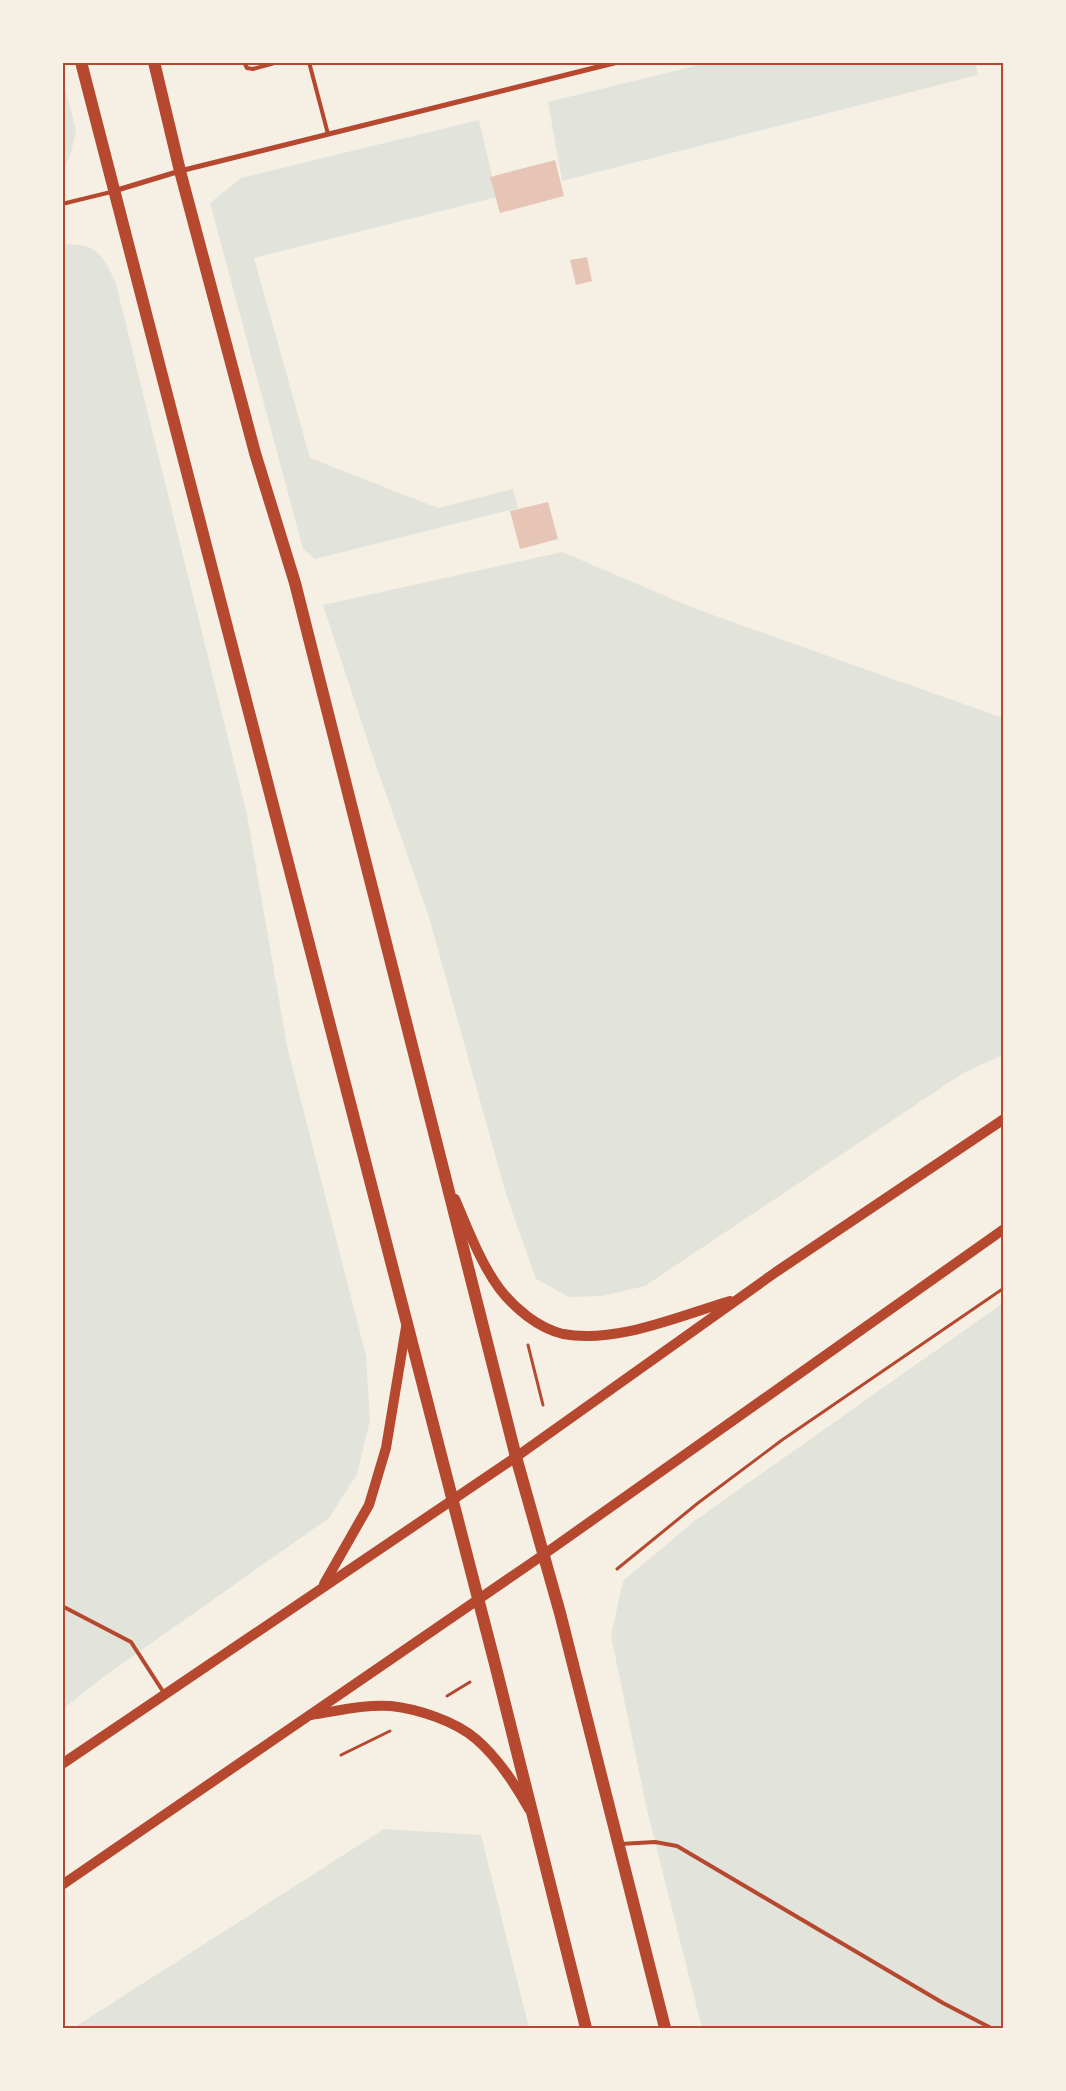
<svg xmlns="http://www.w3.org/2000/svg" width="1066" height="2091" viewBox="0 0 1066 2091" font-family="Karla,sans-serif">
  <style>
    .green { fill: #e2e4dc }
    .building { fill: #e6c5b7 }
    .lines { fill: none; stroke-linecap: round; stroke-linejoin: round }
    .path { stroke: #b5482f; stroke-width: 3 }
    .service { stroke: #b5482f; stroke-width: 4 }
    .minor { stroke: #b5482f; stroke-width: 5 }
    .secondary { stroke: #b5482f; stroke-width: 10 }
    .primary { stroke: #b5482f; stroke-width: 12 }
    .neatline { fill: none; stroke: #b5482f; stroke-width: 2 }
  </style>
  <rect width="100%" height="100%" fill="#f6efe4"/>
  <g class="green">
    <polygon points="975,62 978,75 562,181 548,102 707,63"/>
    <polygon points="62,76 76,130 71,153 63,171"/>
    <polygon points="479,120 497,197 254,258 310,458 438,508 513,489 518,508 315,559 303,549 210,203 241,178"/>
    <path d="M62 244C97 243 103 254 116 284L247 815 287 1046 366 1356 370 1420 357 1474 329 1518 106 1675 63 1709Z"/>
    <polygon points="562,552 696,609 1003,718 1003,1055 963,1073 645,1286 602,1296 569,1297 536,1279 506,1194 429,917 373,757 323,605"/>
    <polygon points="1003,1303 1003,2028 702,2028 647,1810 611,1636 623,1581 693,1522"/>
    <polygon points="384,1829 481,1835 529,2028 73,2028"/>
  </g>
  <g class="building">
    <polygon points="555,160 564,196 500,213 490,177"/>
    <polygon points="587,257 592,281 576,285 570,260"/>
    <polygon points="548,502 558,539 520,549 510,511"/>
  </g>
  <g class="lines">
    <g class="path">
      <polyline points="528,1345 543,1405"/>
      <polyline points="617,1569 698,1503 782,1440 1004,1288"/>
      <polyline points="447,1696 470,1682"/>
      <polyline points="341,1755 390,1731"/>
    </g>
    <g class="service">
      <polyline points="244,62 247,68 253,69 278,62"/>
      <polyline points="309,62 328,134"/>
      <polyline points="62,204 111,192"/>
      <polyline points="62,1606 131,1642 164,1693"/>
      <polyline points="620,1844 655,1842 677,1846 943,2003 991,2028"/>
    </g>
    <polyline class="minor" points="114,191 180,171 618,62"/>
    <g class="secondary">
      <path d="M455 1199C468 1229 480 1262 499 1288 514 1308 538 1328 563 1334 616 1344 679 1316 730 1301"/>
      <polyline points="324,1584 369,1505 386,1448 406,1327"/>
      <path d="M311 1715C337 1711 365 1704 391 1706 418 1709 455 1721 476 1739 497 1757 515 1784 529 1809"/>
      <polyline points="62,1764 516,1457 776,1272 1004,1119"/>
      <polyline points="62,1885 543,1555 1004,1229"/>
    </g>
    <g class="primary">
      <polyline points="81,62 495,1664 586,2028"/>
      <polyline points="154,62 180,171 255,453 295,583 516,1457 560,1613 665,2028"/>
    </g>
  </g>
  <rect width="1066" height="2091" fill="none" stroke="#f6efe4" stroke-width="128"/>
  <rect x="64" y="64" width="938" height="1963" class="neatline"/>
</svg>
